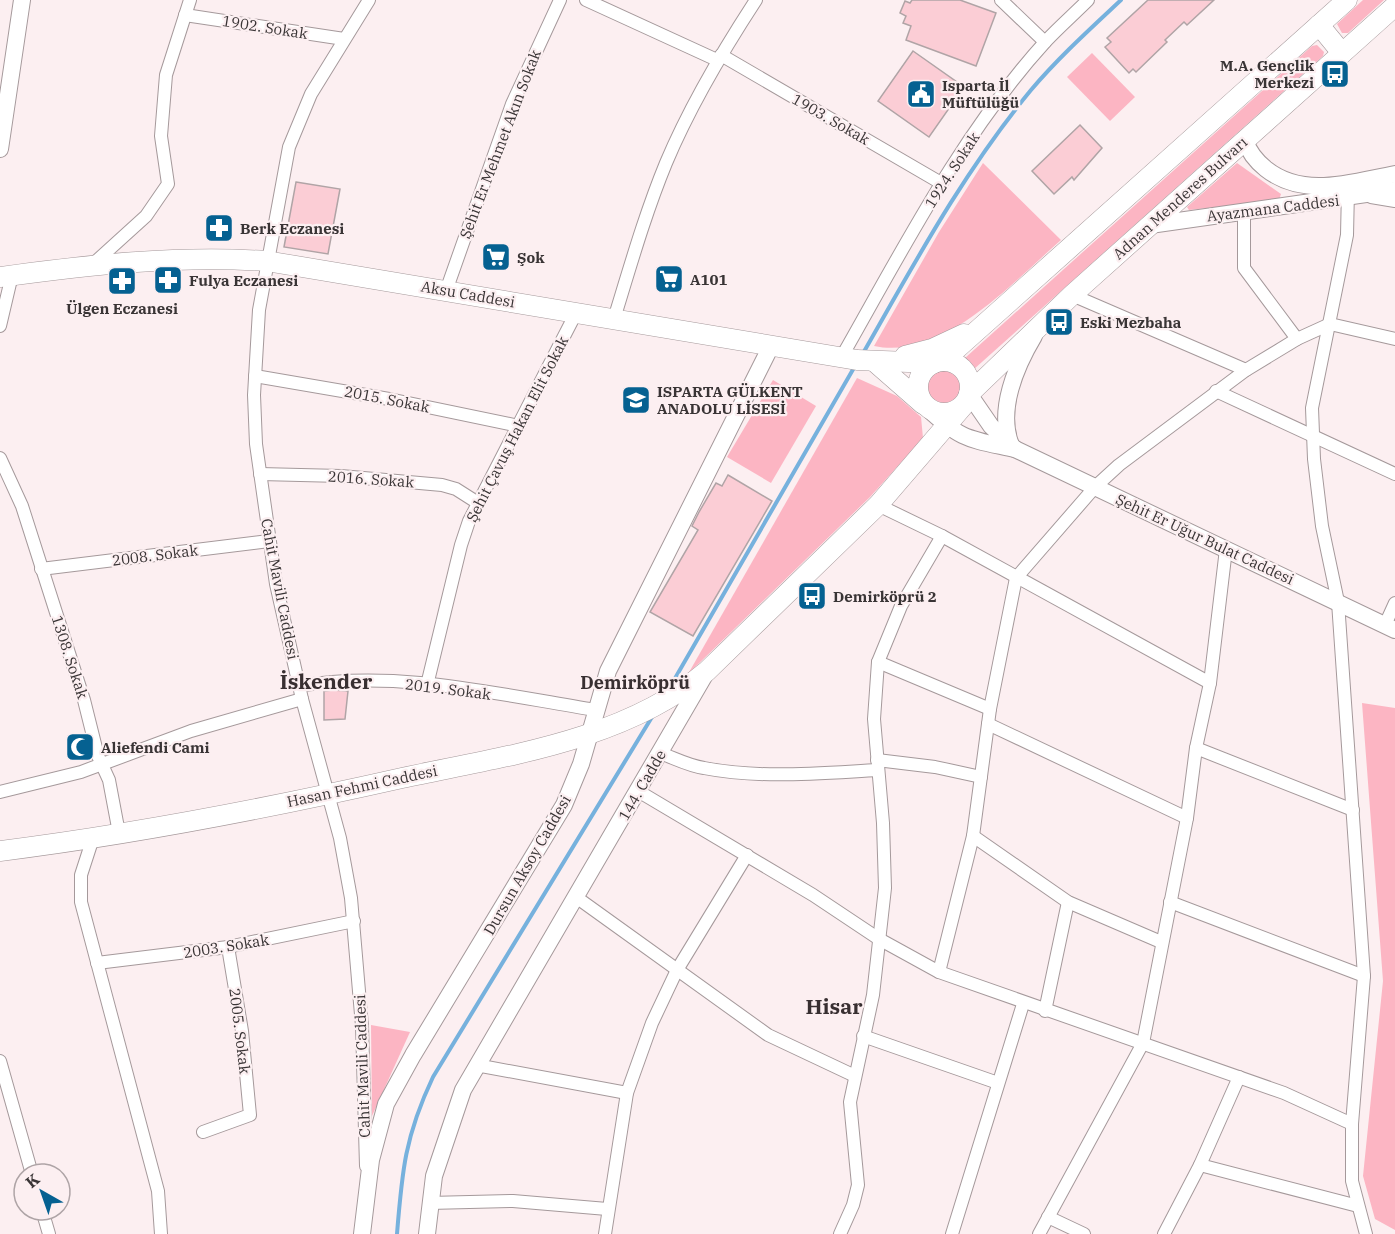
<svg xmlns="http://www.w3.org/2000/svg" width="1395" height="1234" viewBox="0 0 1395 1234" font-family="'IBM Plex Serif',serif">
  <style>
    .green { fill: #fcb5c3 }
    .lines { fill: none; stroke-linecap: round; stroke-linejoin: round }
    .stream { stroke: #76b1dd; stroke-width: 4 }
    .building { fill: #fbcdd5; stroke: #b0a4a6; stroke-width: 1.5 }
    .street-casing { stroke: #a5999b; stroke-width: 14 }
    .secondary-casing { stroke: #a5999b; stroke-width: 18 }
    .primary-casing { stroke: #a5999b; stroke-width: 21 }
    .street { stroke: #fff; stroke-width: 12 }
    .secondary { stroke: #fff; stroke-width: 16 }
    .primary { stroke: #fff; stroke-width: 20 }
    .labels { text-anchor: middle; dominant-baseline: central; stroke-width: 4.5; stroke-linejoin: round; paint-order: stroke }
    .street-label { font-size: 15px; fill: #393435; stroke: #fceff1 }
    .poi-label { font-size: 15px; font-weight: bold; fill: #393435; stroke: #fceff1; text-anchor: start }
    .quarter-label { font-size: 18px; font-weight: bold; fill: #382f31; stroke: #fceff1 }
    .district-label { font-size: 21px; font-weight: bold; fill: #382f31; stroke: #fceff1 }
  </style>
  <rect width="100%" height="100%" fill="#fceff1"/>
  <g class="green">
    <polygon points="1363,0 1384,0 1348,33 1342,33 1337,24"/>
    <polygon points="1317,45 1324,52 1323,56 973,370 965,358 1312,46"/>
    <polygon points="1092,53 1135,97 1110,121 1067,77"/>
    <path d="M983 163 1061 240C1014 281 943 361 874 346L939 232Z"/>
    <polygon points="1237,163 1281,194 1279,200 1189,210 1187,207"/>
    <circle cx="944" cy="387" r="17"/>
    <polygon points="857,378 897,396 921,417 923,438 870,497 688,674"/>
    <polygon points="773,380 816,406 771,483 727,457"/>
    <polygon points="1362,703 1395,708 1395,1230 1375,1219 1363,1176 1383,981"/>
    <polygon points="371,1025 410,1032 372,1116"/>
  </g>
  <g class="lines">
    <g class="stream">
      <path d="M862 355C914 264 964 171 1031 90 1058 58 1090 29 1121 0"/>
      <polyline points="670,687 855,366"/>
      <path d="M397 1234C402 1171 405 1136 433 1077L652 717"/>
    </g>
  </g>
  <g class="building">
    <polygon points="912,0 960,0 996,13 976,66 906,40 911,26 903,23 906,16 900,13 905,1 910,3"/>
    <polygon points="1148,0 1214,0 1187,25 1184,22 1165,40 1167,42 1136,72 1133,69 1129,73 1105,47 1111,42 1107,38"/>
    <polygon points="913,51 964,87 929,137 878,101"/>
    <polygon points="1080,125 1102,148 1074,180 1072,177 1054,194 1032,171"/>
    <polygon points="296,182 340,189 328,254 284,247"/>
    <polygon points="728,475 772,501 693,636 650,612 698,530 692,526 699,512 716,483 722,486"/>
    <polygon points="333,690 348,691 345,719 324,720 324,691"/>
    <polygon points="69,737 85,737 90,757 70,758"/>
  </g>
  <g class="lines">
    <g class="street-casing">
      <g id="street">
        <polyline points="586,0 717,60"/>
        <polyline points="1001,0 1045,42"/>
        <polyline points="185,15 344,39"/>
        <polyline points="721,55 941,183"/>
        <polyline points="1348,190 1347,235 1312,408 1314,459 1322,526 1338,602 1364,976 1352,1124 1352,1181 1366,1234"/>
        <polyline points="1371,197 1395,201"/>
        <polyline points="1244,211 1244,268 1297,339"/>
        <polyline points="92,265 146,216 168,184 161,136 166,75 190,0"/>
        <polyline points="446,291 512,104 560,0"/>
        <polyline points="1072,295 1246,370"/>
        <path d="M614 319C630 267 645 214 666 163 690 106 722 52 756 0"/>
        <polyline points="0,326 12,275"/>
        <path d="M841 358C902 251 962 133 1046 41 1059 27 1074 14 1088 0"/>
        <polyline points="255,376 389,399 519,426"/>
        <polyline points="1216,391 1395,474"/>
        <polyline points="0,458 22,506 84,700 98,756 109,780 119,833"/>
        <polyline points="260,474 341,476 442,485 456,489 478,503"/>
        <polyline points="878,505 942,536 1210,683"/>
        <polyline points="41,569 269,541"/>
        <polyline points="1385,625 1395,603"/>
        <polyline points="878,662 990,709"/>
        <polyline points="427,685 461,545 469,521 576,313"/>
        <path d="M299 686C397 669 500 695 596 710"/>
        <polyline points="988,724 1187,818"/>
        <polyline points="1196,748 1353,810"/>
        <path d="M660 753C674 758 689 766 704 768 760 779 821 773 878 770"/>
        <polyline points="877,760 935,767 981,777"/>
        <polyline points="638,791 813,895 879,939 939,972 1284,1093 1352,1124"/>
        <polyline points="0,792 81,772 191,731 302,699"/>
        <polyline points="973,836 1068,902 1161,942"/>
        <polyline points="93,838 81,875 81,902 158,1191 161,1234"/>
        <polyline points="576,897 768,1035 855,1076"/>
        <polyline points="1170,902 1364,976"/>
        <polyline points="97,963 228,947 354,921"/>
        <polyline points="939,972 973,836 990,709 1016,578 1095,487 1119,465 1246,370 1297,339 1330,324 1395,339"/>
        <polyline points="1045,1011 1068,902"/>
        <polyline points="863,1036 998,1083"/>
        <polyline points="0,1061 32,1174"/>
        <polyline points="476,1065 627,1093"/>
        <polyline points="203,1132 250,1115 242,1031 228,947"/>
        <polyline points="1200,1165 1358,1206"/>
        <polyline points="366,1166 362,1026 351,898 340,838 302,699 276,584 256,444 254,395 259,310 289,147 311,94 369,0"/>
        <polyline points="429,1203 513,1201 607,1209"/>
        <polyline points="42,1210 49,1234"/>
        <polyline points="1048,1217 1084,1234"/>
        <polyline points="605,1234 627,1093 652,1023 677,970 747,855"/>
        <polyline points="840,1234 853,1205 858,1185 850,1102 873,995 885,888 883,823 874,719 878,662 901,606 942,536"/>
        <polyline points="952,1234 1023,1004"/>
        <polyline points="1039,1234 1143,1043 1187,818 1196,748 1210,683 1226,549"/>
        <polyline points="1164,1234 1200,1165 1239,1077"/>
      </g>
    </g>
    <g class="secondary-casing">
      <g id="secondary">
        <path d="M1245 140C1249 153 1256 161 1266 169 1304 199 1352 182 1395 174"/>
        <polyline points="0,149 22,0"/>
        <polyline points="1150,225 1395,190"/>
        <path d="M926 407C962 441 969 439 1015 449L991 426 969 394"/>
        <path d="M1011 445C997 410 1016 366 1034 336"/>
        <polyline points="1015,449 1395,630"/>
        <polyline points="362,1234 371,1160 386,1104 413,1055 564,805 581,764 608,671 771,346"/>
        <polyline points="427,1234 434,1176 463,1090 706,673"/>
      </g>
    </g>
    <g class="primary-casing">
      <g id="primary">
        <polyline points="1319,25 1342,53"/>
        <path d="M0 277C88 265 177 255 266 261L857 360 934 363"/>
        <polyline points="905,356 932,349 964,334"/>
        <circle cx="944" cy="387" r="26"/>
        <polyline points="943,361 1347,0"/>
        <polyline points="875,362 923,404"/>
        <polyline points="969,394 1072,295 1395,6"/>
        <path d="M0 851C135 834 269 808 402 778 504 756 624 741 707 671L878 505 964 405"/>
      </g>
    </g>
    <use href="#street" class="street"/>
    <use href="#secondary" class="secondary"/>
    <use href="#primary" class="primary"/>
  </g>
  <defs>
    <g id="bus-square" transform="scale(1.5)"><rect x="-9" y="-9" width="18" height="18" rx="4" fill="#056191" stroke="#fceff1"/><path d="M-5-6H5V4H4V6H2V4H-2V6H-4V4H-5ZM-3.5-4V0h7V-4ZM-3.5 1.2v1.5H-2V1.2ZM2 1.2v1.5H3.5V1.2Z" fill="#fff"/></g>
    <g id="civic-square" transform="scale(1.5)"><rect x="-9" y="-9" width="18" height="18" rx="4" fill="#056191" stroke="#fceff1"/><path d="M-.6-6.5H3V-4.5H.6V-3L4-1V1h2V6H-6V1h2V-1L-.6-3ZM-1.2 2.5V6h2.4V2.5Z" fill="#fff"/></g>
    <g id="pharmacy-square" transform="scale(1.5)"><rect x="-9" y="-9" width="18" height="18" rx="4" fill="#056191" stroke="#fceff1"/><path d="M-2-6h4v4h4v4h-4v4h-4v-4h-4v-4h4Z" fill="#fff"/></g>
    <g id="supermarket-square" transform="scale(1.5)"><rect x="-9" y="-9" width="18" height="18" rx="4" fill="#056191" stroke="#fceff1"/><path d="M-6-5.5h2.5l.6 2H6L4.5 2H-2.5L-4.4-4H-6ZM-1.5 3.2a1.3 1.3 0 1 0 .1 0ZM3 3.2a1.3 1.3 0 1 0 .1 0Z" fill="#fff"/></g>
    <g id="school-square" transform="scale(1.5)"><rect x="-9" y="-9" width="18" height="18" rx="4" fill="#056191" stroke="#fceff1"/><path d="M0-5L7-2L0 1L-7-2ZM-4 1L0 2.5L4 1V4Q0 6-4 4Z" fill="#fff"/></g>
    <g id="mosque-square" transform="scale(1.5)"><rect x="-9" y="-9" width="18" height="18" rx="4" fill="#056191" stroke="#fceff1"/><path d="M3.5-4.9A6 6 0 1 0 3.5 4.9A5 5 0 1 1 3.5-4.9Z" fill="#fff"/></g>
  </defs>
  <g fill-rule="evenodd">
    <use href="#bus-square" x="1335" y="74"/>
    <use href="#civic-square" x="921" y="94"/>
    <use href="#pharmacy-square" x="219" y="228"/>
    <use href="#supermarket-square" x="496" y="257"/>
    <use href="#supermarket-square" x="669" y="279"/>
    <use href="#pharmacy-square" x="168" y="280"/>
    <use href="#pharmacy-square" x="122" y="281"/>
    <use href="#bus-square" x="1059" y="322"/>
    <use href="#school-square" x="636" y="400"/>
    <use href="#bus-square" x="812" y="596"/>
    <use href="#mosque-square" x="80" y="747"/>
  </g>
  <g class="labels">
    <g class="street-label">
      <text transform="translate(265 27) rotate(9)">1902. Sokak</text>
      <text transform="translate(831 119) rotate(30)">1903. Sokak</text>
      <text transform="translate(500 144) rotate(-69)">Şehit Er Mehmet Akın Sokak</text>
      <text transform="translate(952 170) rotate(-57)">1924. Sokak</text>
      <text transform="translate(1180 198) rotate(-42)">Adnan Menderes Bulvarı</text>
      <text transform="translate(1273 208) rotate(-7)">Ayazmana Caddesi</text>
      <text transform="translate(468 294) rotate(10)">Aksu Caddesi</text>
      <text transform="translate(387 399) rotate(11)">2015. Sokak</text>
      <text transform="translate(517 429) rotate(-63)">Şehit Çavuş Hakan Elit Sokak</text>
      <text transform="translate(371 479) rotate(4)">2016. Sokak</text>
      <text transform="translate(1205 539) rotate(25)">Şehit Er Uğur Bulat Caddesi</text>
      <text transform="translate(155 555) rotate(-7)">2008. Sokak</text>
      <text transform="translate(280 589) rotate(79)">Cahit Mavili Caddesi</text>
      <text transform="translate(70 657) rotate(72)">1308. Sokak</text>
      <text transform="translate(448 689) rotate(7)">2019. Sokak</text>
      <text transform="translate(642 785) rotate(-60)">144. Cadde</text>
      <text transform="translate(362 786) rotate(-12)">Hasan Fehmi Caddesi</text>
      <text transform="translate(527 865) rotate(-60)">Dursun Aksoy Caddesi</text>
      <text transform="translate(226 946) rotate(-9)">2003. Sokak</text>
      <text transform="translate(240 1031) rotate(83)">2005. Sokak</text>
      <text transform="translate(362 1066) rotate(-92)">Cahit Mavili Caddesi</text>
    </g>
    <g class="poi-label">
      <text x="1314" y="65" text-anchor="end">M.A. Gençlik<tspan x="1314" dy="17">Merkezi</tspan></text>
      <text x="942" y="85">Isparta İl<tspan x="942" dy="17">Müftülüğü</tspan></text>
      <text x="240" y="228">Berk Eczanesi</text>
      <text x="517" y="257">Şok</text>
      <text x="690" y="279">A101</text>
      <text x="189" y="280">Fulya Eczanesi</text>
      <text x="122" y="308" text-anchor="middle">Ülgen Eczanesi</text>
      <text x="1080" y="322">Eski Mezbaha</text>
      <text x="657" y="391">ISPARTA GÜLKENT<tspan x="657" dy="17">ANADOLU LİSESİ</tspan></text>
      <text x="833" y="596">Demirköprü 2</text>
      <text x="101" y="747">Aliefendi Cami</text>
    </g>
    <g class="quarter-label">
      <text x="635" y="682">Demirköprü</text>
    </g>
    <g class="district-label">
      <text x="326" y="681">İskender</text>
      <text x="834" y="1006">Hisar</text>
    </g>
  </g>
  <g transform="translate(42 1192) rotate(320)"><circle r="28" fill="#fceff1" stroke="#aea4a6" stroke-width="1.5"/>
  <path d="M0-4.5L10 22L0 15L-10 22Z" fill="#056191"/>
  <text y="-9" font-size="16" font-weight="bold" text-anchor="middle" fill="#393435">K</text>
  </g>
</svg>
